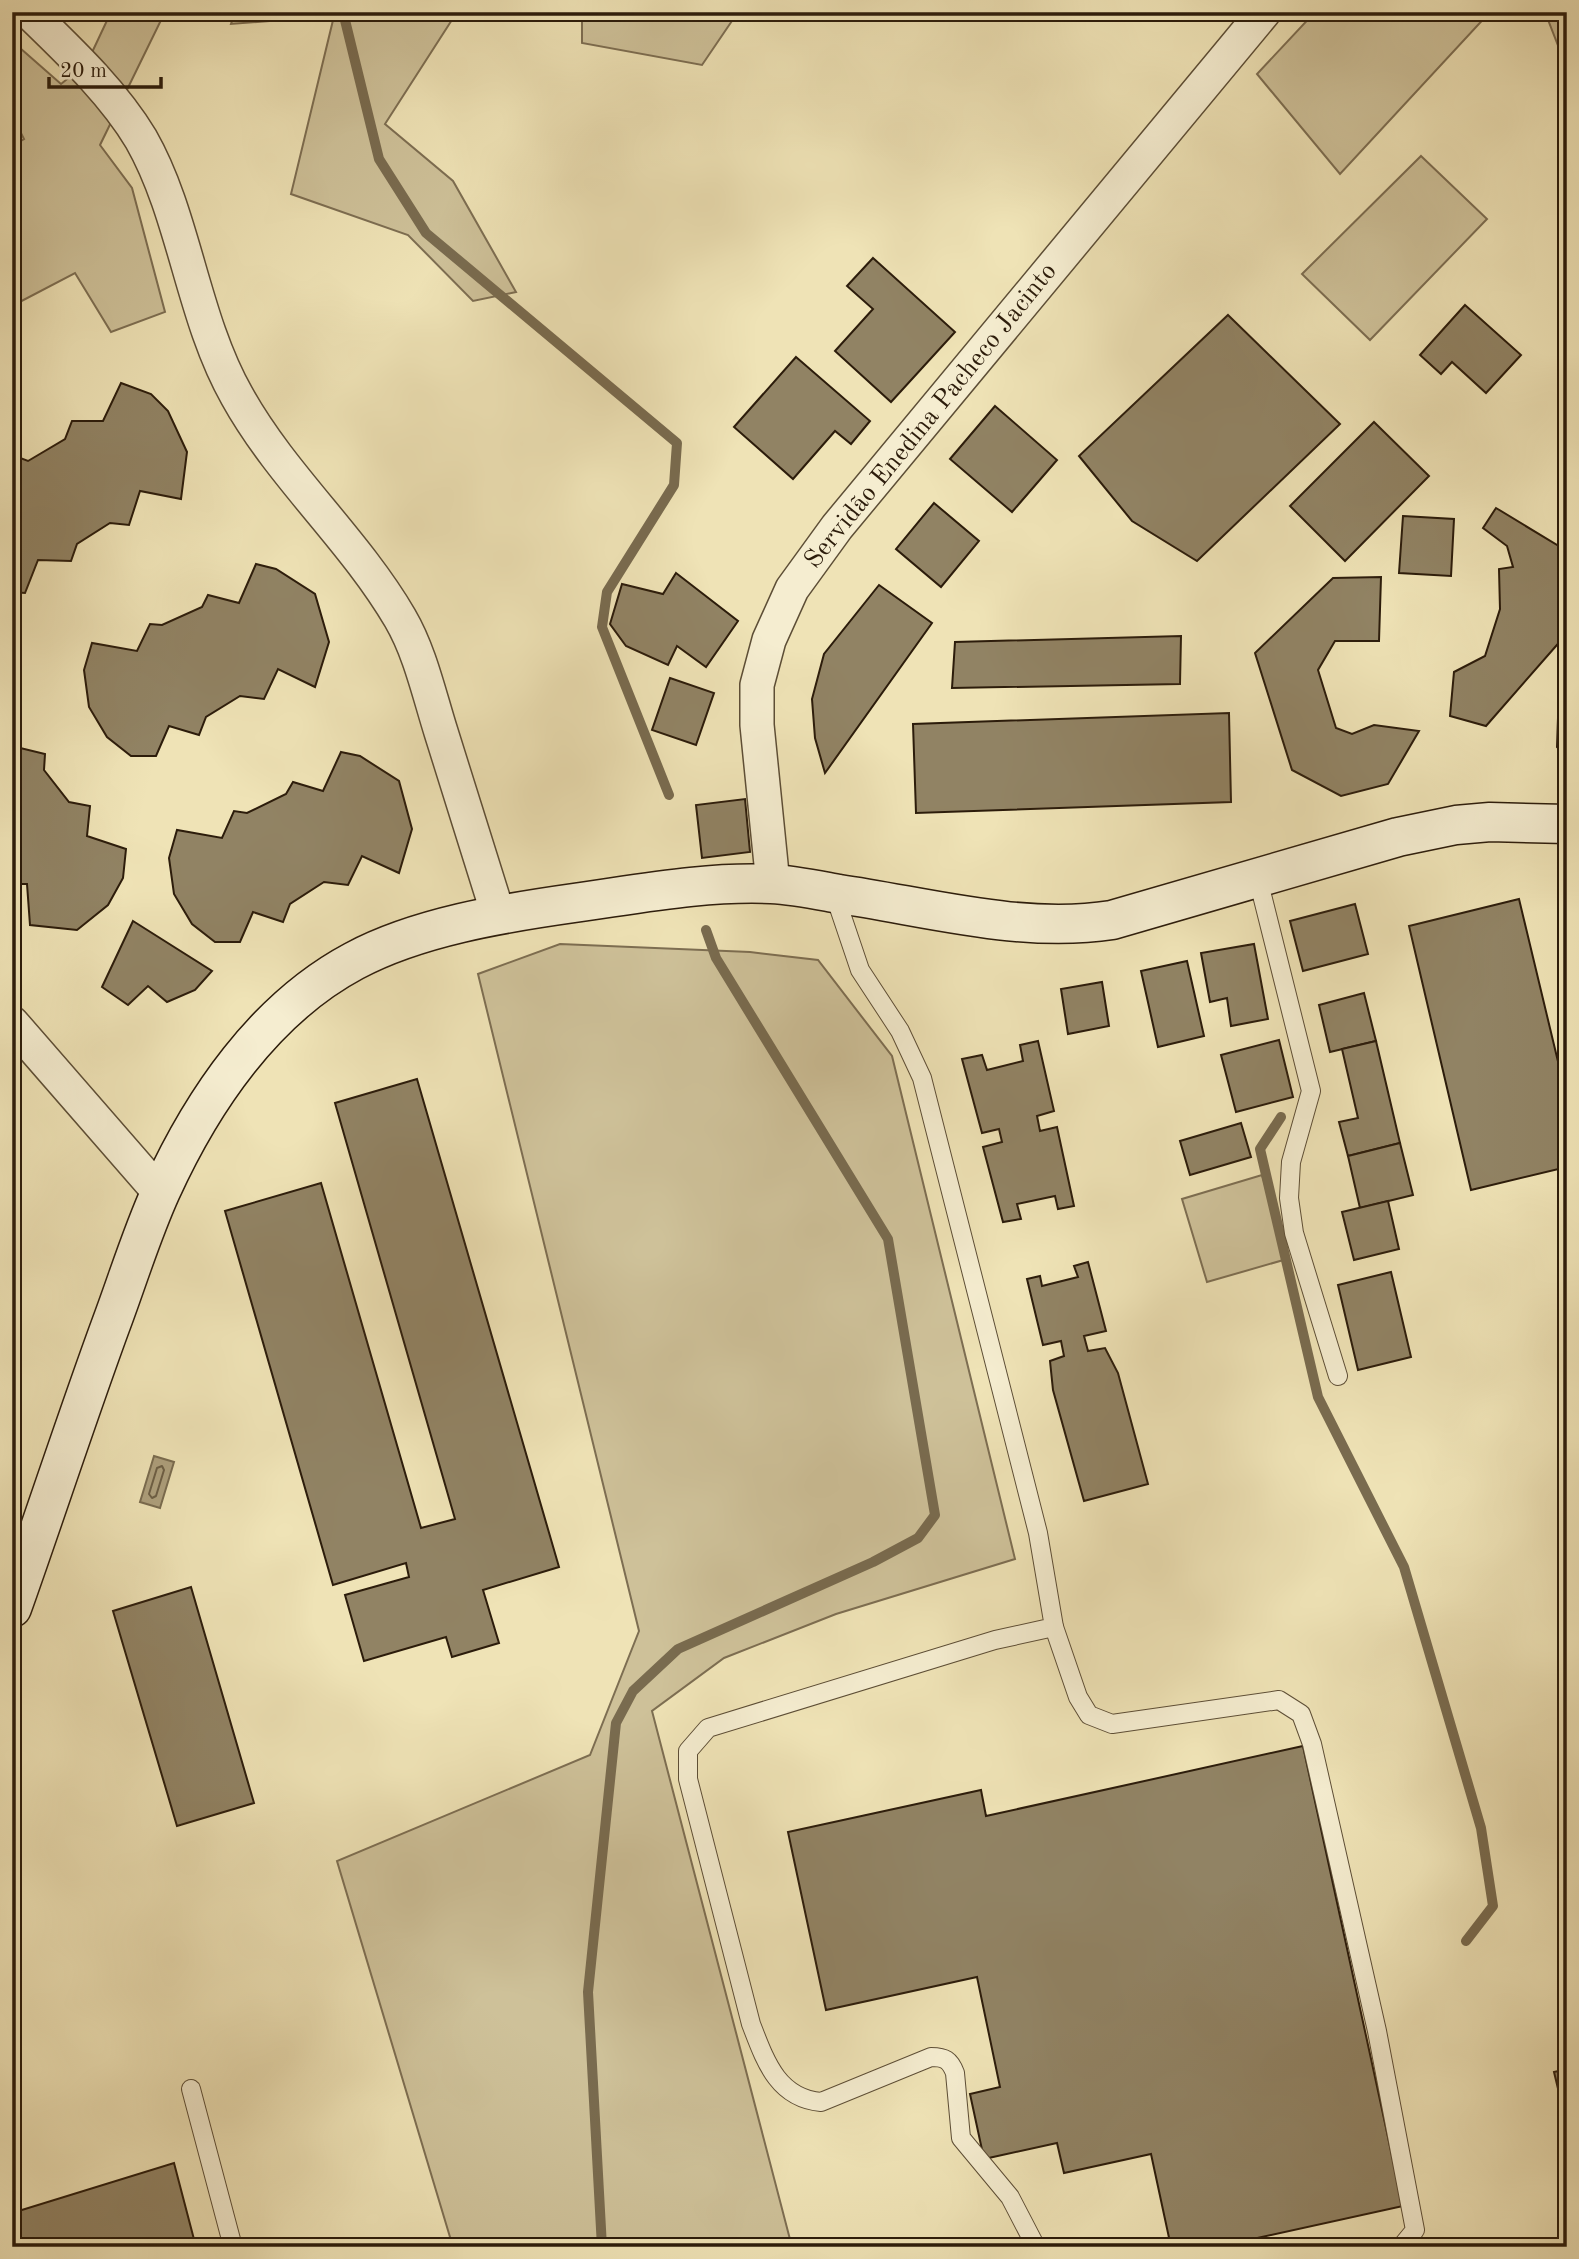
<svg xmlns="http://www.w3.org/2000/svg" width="1579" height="2259" viewBox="0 0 1579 2259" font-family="'Old Standard TT',serif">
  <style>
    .green { fill: #cec199; stroke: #7d6e52; stroke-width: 2 }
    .water { fill: #ad9f7c; stroke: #796b4f; stroke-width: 2 }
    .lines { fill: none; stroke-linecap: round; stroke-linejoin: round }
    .shore { stroke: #6c5e44; stroke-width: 2 }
    .stream { stroke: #796b4f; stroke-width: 10 }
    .building { fill: #918364; stroke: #2c1c0b; stroke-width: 2 }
    .lane-casing { stroke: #5d4e36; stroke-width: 20 }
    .street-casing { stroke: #5d4e36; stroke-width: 36 }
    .secondary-casing { stroke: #2c1c0b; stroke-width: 41 }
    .lane { stroke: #f5edd0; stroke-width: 18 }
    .street { stroke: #f5edd0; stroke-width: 33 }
    .secondary { stroke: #f5edd0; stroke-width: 38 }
    .labels { text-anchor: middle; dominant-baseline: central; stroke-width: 5; stroke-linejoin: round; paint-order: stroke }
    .street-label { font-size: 26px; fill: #2c1c0b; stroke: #f5edd0 }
  </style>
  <rect width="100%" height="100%" fill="#efe3b6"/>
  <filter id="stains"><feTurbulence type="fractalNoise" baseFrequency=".00286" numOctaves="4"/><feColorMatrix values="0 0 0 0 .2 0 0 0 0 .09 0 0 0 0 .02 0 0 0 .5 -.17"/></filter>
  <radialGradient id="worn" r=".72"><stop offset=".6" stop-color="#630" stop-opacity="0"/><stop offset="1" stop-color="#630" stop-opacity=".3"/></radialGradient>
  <g class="green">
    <polygon points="111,12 165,12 100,145 132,188 165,312 111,332 75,273 12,306 12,146 24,139 12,115 12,41 61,84 87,63"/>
    <polygon points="235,12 457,12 385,124 453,181 516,292 473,301 408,235 291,194 334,16 231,24"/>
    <polygon points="582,12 738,12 702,65 582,43"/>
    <polygon points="1315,12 1490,12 1340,174 1257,74"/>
    <polygon points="1545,12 1567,12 1567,66 1566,66"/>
    <polygon points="1421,156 1487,219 1370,340 1302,274"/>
    <polygon points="560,944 750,952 818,960 892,1056 1015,1559 836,1614 724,1658 652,1711 792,2247 453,2247 337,1861 590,1755 639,1631 478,974"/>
    <polygon points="1262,1175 1287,1259 1207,1282 1182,1199"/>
  </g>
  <polygon class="water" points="154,1456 174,1462 160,1508 140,1502"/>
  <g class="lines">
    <polygon class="shore" points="162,1466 164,1470 156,1496 152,1498 149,1494 157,1468"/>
    <g class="stream">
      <polyline points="343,12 379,159 426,233 677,443 674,485 607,592 602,627 669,795"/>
      <polyline points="1281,1117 1260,1149 1318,1397 1404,1567 1481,1828 1493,1906 1466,1941"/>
      <polyline points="602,2247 588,1992 616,1723 633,1691 678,1649 873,1562 918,1538 935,1515 888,1239 716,958 706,930"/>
    </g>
  </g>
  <g class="building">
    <polygon points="873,258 955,332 891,402 835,351 873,309 847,286"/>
    <polygon points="1465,305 1521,355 1486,393 1452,362 1441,374 1420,355"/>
    <polygon points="1228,315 1340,424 1197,561 1132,521 1079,456"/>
    <polygon points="796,357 870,421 851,444 835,431 793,479 734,427"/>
    <polygon points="121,383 151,394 168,411 187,452 181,499 140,491 129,525 110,523 77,544 71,561 38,560 25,593 12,592 12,462 15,456 28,461 65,439 72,421 103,421"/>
    <polygon points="995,406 1057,460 1012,512 950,459"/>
    <polygon points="1374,422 1429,476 1345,561 1290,506"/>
    <polygon points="934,503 979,541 941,587 896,549"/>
    <polygon points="1496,508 1567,551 1563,638 1486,726 1450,716 1454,672 1485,656 1500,609 1499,569 1513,567 1507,546 1483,528"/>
    <polygon points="1403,516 1454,519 1451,576 1399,573"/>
    <polygon points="256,564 276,569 315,594 329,642 315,687 278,669 264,699 240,696 206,717 199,735 169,726 156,756 131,756 107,737 89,707 84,670 92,643 137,651 150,624 162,625 202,607 208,595 239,603"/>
    <polygon points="676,573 738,621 706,667 677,646 668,665 626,646 610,624 622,584 663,594"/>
    <polygon points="1381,577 1379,641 1335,641 1318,670 1336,728 1352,734 1374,725 1419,731 1388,784 1341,796 1292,770 1255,653 1333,578"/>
    <polygon points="879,585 932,623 825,773 815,738 812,699 824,654"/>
    <polygon points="1181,636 1180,684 952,688 955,642"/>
    <polygon points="670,678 714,693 696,745 652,730"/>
    <polygon points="1567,709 1567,756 1557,747 1558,718"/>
    <polygon points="1229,713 1231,802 916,813 913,724"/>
    <polygon points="12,746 45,754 44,770 69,802 90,806 87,836 126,849 123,878 108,905 77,930 30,925 27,884 12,884"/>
    <polygon points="341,752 360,756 399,781 412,829 399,873 362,856 348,885 324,882 290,904 283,922 253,912 240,942 215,942 192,924 174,894 169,858 177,830 222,838 234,811 247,813 286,794 293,782 323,791"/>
    <polygon points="745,799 750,852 702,858 696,805"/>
    <polygon points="1519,899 1567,1099 1567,1167 1471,1190 1409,926"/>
    <polygon points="1355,904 1368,954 1303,971 1290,921"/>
    <polygon points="133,921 212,971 195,990 167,1002 148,986 128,1005 102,987"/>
    <polygon points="1254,944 1268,1019 1231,1026 1227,998 1210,1002 1201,953"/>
    <polygon points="1187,961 1204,1036 1158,1047 1141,971"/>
    <polygon points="1102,982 1109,1026 1068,1034 1061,989"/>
    <polygon points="1364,993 1376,1041 1330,1052 1319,1005"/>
    <polygon points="1279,1040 1293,1097 1236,1112 1221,1055"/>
    <polygon points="1038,1041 1054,1111 1037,1116 1040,1131 1057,1127 1074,1206 1058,1209 1055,1196 1017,1204 1021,1219 1003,1222 983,1147 1002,1142 999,1129 982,1133 962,1059 982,1055 987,1070 1023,1061 1020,1045"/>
    <polygon points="1376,1041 1400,1143 1348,1156 1339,1122 1358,1118 1342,1049"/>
    <polygon points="417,1079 559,1567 483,1590 499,1643 452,1657 446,1637 364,1661 345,1595 409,1577 406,1563 333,1585 225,1211 321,1183 421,1528 455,1519 335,1103"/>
    <polygon points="1241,1123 1251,1157 1190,1175 1180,1141"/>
    <polygon points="1400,1143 1413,1195 1360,1208 1348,1156"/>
    <polygon points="1388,1201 1399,1249 1354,1260 1342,1212"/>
    <polygon points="1088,1262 1106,1331 1084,1336 1088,1351 1105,1348 1118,1373 1148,1484 1084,1501 1053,1390 1050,1361 1064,1356 1061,1341 1043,1345 1027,1279 1040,1276 1042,1286 1078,1277 1074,1266"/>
    <polygon points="1391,1272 1411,1357 1358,1370 1338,1285"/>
    <polygon points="191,1587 254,1803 177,1826 113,1611"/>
    <polygon points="1303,1746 1403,2206 1216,2247 1171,2247 1151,2154 1064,2173 1057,2143 984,2159 970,2094 1000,2087 977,1977 826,2010 788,1832 981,1790 986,1816"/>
    <polygon points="1567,2069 1567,2122 1566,2122 1554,2072"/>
    <polygon points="174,2163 196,2247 12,2247 12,2213"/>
  </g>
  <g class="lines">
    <g class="lane-casing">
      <g id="lane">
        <polyline points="1258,879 1311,1091 1291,1162 1289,1198 1294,1233 1338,1376"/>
        <path d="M834 893 860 970 900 1031 922 1078 1038 1533 1054 1627 995 1640 708 1728 688 1751V1779L751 2024C765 2060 777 2098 821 2102L931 2057C945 2057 950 2060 955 2073L961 2138 1010 2197 1036 2247"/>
        <polyline points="1054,1627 1078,1697 1089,1715 1112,1724 1279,1700 1301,1714 1312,1744 1377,2031 1415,2230 1401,2247"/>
        <polyline points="191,2089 233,2247"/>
      </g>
    </g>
    <g class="street-casing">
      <g id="street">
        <path d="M29 12C68 50 113 92 141 139 185 216 192 317 237 396 282 477 353 538 400 618 420 652 429 694 441 732 460 793 479 853 498 914"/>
        <polyline points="773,884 757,725 757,685 769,640 792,589 837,527 1264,12"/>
        <polyline points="12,1023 160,1193"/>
      </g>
    </g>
    <g class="secondary-casing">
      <path id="secondary" d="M12 1608C45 1515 76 1420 110 1327 127 1282 141 1235 161 1191 202 1101 264 1009 354 961 417 927 503 913 574 903 639 894 706 881 771 884 794 885 817 890 839 894 928 907 1022 934 1112 920L1398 837 1456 825 1490 822 1567 824"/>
    </g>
    <use href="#lane" class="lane"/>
    <use href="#street" class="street"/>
    <use href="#secondary" class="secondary"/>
  </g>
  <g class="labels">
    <g class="street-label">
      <text transform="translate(931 416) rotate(-51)">Servidão Enedina Pacheco Jacinto</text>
    </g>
  </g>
  <rect width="1579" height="2259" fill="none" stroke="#efe3b6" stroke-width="42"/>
  <rect x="14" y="14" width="1551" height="2231" fill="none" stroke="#2c1c0b" stroke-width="3.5"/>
  <rect x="21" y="21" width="1537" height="2217" fill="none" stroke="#2c1c0b" stroke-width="2"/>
  <path d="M49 77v10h112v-10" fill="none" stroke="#2c1c0b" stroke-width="3.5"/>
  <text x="60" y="77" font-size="21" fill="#2c1c0b" stroke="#f5edd0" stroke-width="5" paint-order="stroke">20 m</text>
  <rect width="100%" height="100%" filter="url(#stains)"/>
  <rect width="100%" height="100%" fill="url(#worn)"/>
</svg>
